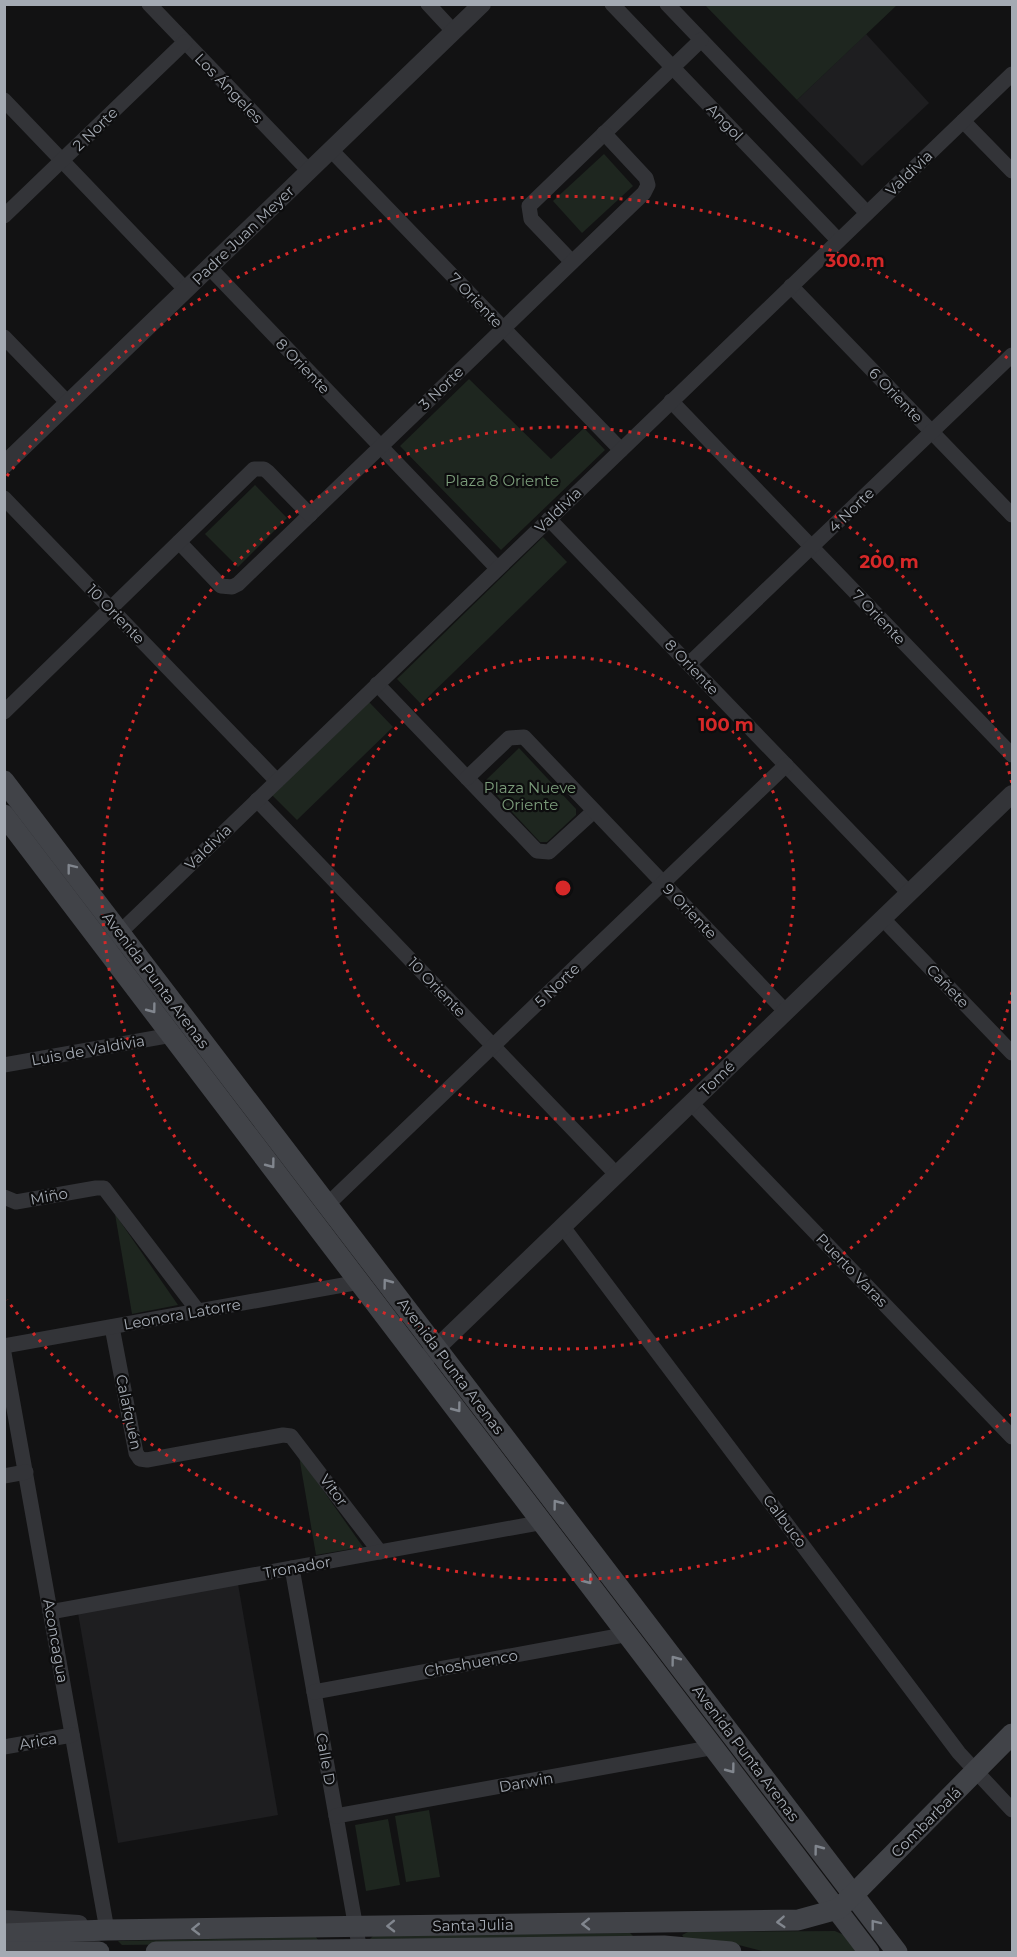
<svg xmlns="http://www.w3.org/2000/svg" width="1017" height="1957" viewBox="0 0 1017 1957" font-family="Montserrat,sans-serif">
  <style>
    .built { fill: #1e1e20 }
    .green { fill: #1e261f }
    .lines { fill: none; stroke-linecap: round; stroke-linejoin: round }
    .minor { stroke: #333438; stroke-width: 15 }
    .tertiary { stroke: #333438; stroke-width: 18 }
    .secondary { stroke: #414348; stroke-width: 21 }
    .oneway { stroke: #81868e }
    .ring { fill: none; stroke: #d62828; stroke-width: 3; stroke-dasharray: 3 6 }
    .labels { text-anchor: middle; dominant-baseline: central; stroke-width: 4.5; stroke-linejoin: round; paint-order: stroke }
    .street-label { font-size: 15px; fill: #a4aab3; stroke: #0d0d0e }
    .park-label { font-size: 15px; fill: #7c9d7b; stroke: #0d0d0e }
    .centre { fill: #d62828; stroke: #0d0d0e; stroke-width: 3 }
    .ring-label { font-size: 18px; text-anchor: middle; font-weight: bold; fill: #d62828; stroke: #0d0d0e; stroke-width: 4.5; stroke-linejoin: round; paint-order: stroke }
  </style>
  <rect width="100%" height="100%" fill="#121213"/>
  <g class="built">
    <polygon points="866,34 929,103 862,166 797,100"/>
    <polygon points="238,1584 278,1815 118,1843 78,1613"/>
  </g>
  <g class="green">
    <polygon points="705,5 897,5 797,100"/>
    <polygon points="604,154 633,186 582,233 553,201"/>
    <polygon points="469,379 551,459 584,428 605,450 501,550 400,446"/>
    <polygon points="255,485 287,518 238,567 205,534"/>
    <polygon points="543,537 567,562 421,704 397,679"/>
    <polygon points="369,702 393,727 297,820 272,795"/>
    <polygon points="519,748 576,809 576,815 547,842 540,842 484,782"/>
    <polygon points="115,1214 178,1305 132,1314"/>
    <polygon points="299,1456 363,1547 316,1555"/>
    <polygon points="429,1810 440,1877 406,1882 395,1816"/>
    <polygon points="388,1819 400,1885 366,1891 355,1825"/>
    <polygon points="835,1931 844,1935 857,1952 766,1952 723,1941 685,1939 682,1935 688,1932"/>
    <polygon points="630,1933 634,1937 370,1939 374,1935"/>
    <polygon points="316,1937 318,1940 314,1943 122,1945 118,1941"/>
  </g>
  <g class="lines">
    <g class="minor">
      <polyline points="149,4 309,171"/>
      <polyline points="428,4 454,32"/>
      <polyline points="612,4 838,240"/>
      <polyline points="667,4 867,213"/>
      <polyline points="4,100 186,290"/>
      <polyline points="963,121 1012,171"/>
      <polyline points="331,150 621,450"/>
      <polyline points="4,216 185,42"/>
      <polyline points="572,262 531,219 529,206 701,40"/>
      <polyline points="209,267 497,568"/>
      <polyline points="791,286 1012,515"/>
      <polyline points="4,337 68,403"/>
      <polyline points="671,401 1012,755"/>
      <polyline points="4,498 277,781"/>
      <polyline points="549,519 909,893"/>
      <polyline points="179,542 221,586 232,587 238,584 644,193 648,185 646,178 604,133"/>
      <polyline points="689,664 1012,355"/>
      <polyline points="377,684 537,851 549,852 594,811"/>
      <polyline points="4,712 254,469 264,469 268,472 310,515"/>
      <polyline points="467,778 509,738 524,737 786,1012"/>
      <polyline points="257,800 617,1175"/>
      <polyline points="883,919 1012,1053"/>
      <polyline points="113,939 1012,74"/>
      <polyline points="4,1065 172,1035"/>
      <polyline points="691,1103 1012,1437"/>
      <polyline points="4,1197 16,1202 96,1188 104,1188 198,1311"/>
      <polyline points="328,1204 786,765"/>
      <polyline points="563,1227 959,1753 1012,1810"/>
      <polyline points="112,1327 136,1453 140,1459 147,1460 283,1435 291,1436 380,1552"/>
      <polyline points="4,1346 360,1282"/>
      <polyline points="4,1353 107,1930"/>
      <polyline points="4,1476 26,1472"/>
      <polyline points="292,1568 360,1951"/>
      <polyline points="50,1612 544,1522"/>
      <polyline points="314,1692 629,1634"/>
      <polyline points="4,1747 72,1735"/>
      <polyline points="336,1816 715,1747"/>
    </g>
    <g class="tertiary">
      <polyline points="4,465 482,4"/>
      <polyline points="422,1362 1012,794"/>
      <polyline points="4,1919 79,1924"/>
    </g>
    <g class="secondary">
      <polyline points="4,781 897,1952"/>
      <polyline points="4,815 869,1952"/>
      <polyline points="4,1934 107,1930 798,1920 838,1909 853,1895 1012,1734"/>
      <polyline points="4,1952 99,1952"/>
      <polyline points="156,1952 664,1946 731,1952"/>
    </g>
  </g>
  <defs><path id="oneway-chevron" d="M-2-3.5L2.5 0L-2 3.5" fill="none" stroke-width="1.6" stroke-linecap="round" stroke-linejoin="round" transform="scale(1.5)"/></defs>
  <g class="oneway">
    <use href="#oneway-chevron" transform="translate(71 868) rotate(-128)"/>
    <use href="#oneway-chevron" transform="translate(152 1009) rotate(53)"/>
    <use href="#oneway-chevron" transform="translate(271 1164) rotate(53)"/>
    <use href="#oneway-chevron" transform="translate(387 1283) rotate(-127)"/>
    <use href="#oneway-chevron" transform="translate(457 1408) rotate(53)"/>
    <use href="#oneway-chevron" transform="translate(557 1504) rotate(-127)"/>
    <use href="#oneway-chevron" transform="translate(588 1580) rotate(53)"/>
    <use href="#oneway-chevron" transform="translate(675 1660) rotate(-127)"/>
    <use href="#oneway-chevron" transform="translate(731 1769) rotate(53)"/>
    <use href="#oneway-chevron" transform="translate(818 1849) rotate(-127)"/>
    <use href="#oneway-chevron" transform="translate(781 1922) rotate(176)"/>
    <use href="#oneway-chevron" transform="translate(586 1924) rotate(179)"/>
    <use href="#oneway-chevron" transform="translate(875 1924) rotate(-128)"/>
    <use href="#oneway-chevron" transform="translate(391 1926) rotate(179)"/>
    <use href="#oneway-chevron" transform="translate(196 1929) rotate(179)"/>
  </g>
  <g class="ring">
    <circle cx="563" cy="888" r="231"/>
    <path d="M1012 992A461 461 0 1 1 1012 784"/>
    <path d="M1012 1414A692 692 0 0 1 7 1300M7 476A692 692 0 0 1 1012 362"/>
  </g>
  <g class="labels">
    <g class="street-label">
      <text transform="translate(229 88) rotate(46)">Los Ángeles</text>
      <text transform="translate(725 122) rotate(46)">Angol</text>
      <text transform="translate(95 129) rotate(-44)">2 Norte</text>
      <text transform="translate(909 173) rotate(-44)">Valdivia</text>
      <text transform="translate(243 235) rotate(-44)">Padre Juan Meyer</text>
      <text transform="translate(476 300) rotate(46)">7 Oriente</text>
      <text transform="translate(303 366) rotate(46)">8 Oriente</text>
      <text transform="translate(441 388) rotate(-44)">3 Norte</text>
      <text transform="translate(896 395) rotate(46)">6 Oriente</text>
      <text transform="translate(558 510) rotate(-44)">Valdivia</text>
      <text transform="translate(851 510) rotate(-44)">4 Norte</text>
      <text transform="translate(116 614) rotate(46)">10 Oriente</text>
      <text transform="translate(879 617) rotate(46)">7 Oriente</text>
      <text transform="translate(692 667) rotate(46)">8 Oriente</text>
      <text transform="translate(208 847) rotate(-44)">Valdivia</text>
      <text transform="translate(690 911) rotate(46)">9 Oriente</text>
      <text transform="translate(156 980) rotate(53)">Avenida Punta Arenas</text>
      <text transform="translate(557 985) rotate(-44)">5 Norte</text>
      <text transform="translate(948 986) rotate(46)">Cañete</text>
      <text transform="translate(437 987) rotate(46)">10 Oriente</text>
      <text transform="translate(88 1050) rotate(-10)">Luis de Valdivia</text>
      <text transform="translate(717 1078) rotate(-44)">Tomé</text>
      <text transform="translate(49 1196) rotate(-10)">Miño</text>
      <text transform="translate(852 1270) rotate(46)">Puerto Varas</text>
      <text transform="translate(182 1314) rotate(-10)">Leonora Latorre</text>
      <text transform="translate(451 1366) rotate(53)">Avenida Punta Arenas</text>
      <text transform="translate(129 1412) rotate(78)">Calafquén</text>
      <text transform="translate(334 1490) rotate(53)">Vitor</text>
      <text transform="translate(785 1521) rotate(53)">Calbuco</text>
      <text transform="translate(297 1567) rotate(-10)">Tronador</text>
      <text transform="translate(56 1641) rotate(80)">Aconcagua</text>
      <text transform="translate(471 1663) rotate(-10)">Choshuenco</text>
      <text transform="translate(38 1741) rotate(-10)">Arica</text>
      <text transform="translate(746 1753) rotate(53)">Avenida Punta Arenas</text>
      <text transform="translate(326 1759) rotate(80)">Calle D</text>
      <text transform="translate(526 1782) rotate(-10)">Darwin</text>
      <text transform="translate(926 1822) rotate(-45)">Combarbalá</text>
      <text transform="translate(473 1925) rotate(-1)">Santa Julia</text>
    </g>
    <g class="park-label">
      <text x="502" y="480">Plaza 8 Oriente</text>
      <text x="530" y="787">Plaza Nueve<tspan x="530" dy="17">Oriente</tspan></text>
    </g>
  </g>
  <circle cx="563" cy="888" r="9" class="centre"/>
  <g class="ring-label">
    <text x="855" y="267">300 m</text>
    <text x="889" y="568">200 m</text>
    <text x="726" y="731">100 m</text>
  </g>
  <rect width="1017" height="1957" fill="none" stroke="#a4aab3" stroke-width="12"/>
</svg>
